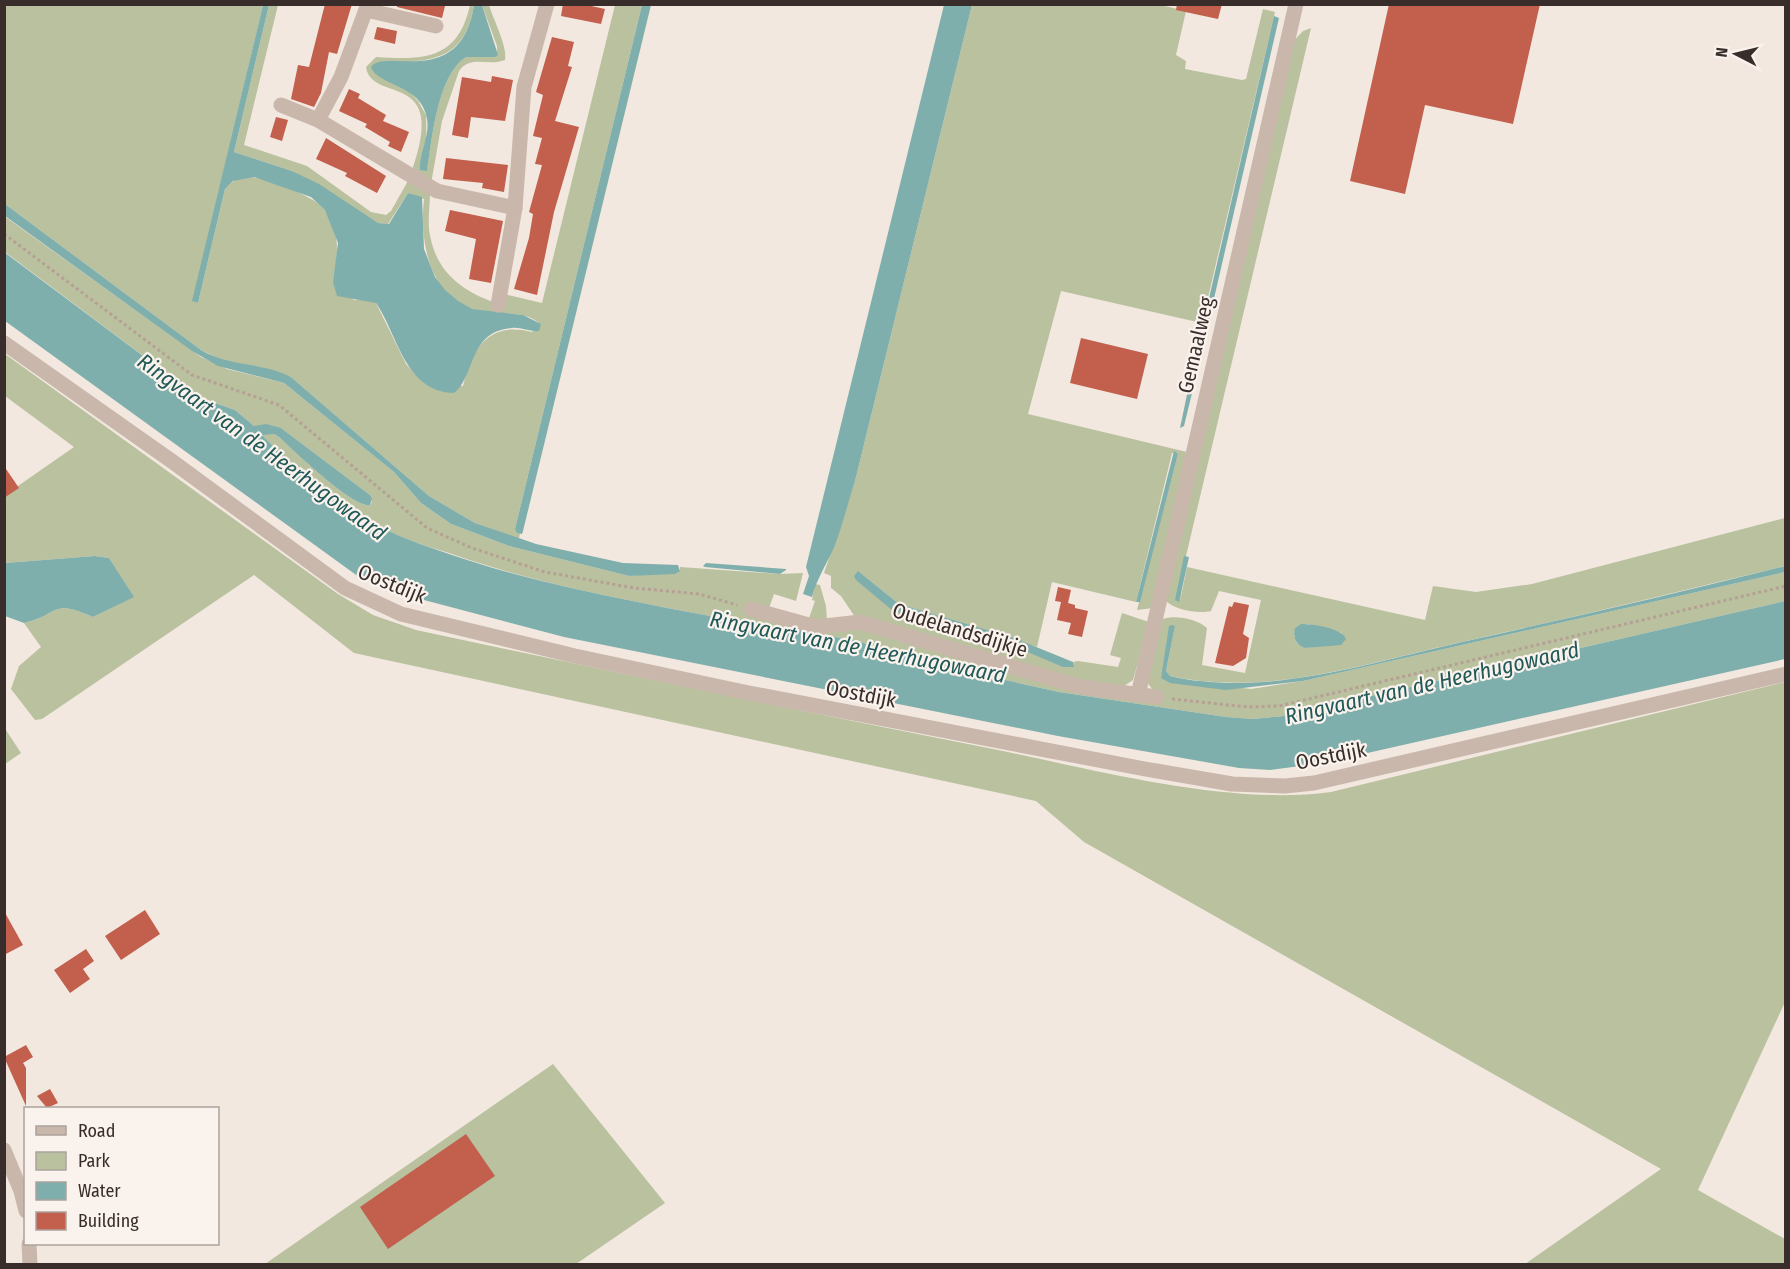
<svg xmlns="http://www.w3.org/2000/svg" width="1790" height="1269" viewBox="0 0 1790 1269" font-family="'Fira Sans Condensed',sans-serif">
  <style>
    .green { fill: #b9c19f; fill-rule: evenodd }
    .water { fill: #7fafac }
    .building { fill: #c25f4d }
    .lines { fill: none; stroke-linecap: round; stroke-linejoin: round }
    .path { stroke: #b6a095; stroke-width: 3; stroke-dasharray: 3 3; stroke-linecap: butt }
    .minor { stroke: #cab7ab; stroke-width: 15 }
    .labels { text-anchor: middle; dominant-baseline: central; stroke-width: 4.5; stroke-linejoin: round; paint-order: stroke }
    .street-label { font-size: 21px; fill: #382d2a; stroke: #faf2ec }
    .water-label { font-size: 22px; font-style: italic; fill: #205958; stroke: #faf2ec }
  </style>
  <rect width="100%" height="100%" fill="#f2e8df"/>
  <g class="green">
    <polygon points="1156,4 1186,11 1176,55 1186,61 1185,69 1242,80 1246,79 1263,9 1275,12 1203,319 1206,324 1061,291 1028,414 1187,452 1153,608 1137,610 1178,454 1172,453 1136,602 1052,582 1037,647 899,604 858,571 911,617 1074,665 1073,662 1078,661 1118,667 1121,658 1110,655 1122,613 1149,622 1133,680 1124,686 1106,687 855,617 841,596 831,588 831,576 824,573 855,481 972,5"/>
    <path d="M5 5H263L193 301 198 303 225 189C231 183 236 178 244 177 261 175 315 196 325 210 341 231 338 258 333 282L354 300 365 299 376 303 406 364 419 378 463 386C473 348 488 321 532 332L540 324C525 310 501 315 482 312 430 302 419 243 424 199L408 193 388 224 378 223 292 171 234 152 269 5H278L244 145 307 166 371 212 386 215 391 211 409 179 430 192C430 204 428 217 429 229 434 269 458 289 493 302L504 294 542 303 615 5H642L515 529 520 533 519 539 475 523 429 496 291 377 224 361 201 350 5 204Z"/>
    <path d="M470 5H474C466 60 430 63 382 62L418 101 426 115 427 170C432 139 437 76 466 57L497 56V46L482 5H489C493 19 508 47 505 60 488 67 471 54 459 71L442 121 431 184 411 173C450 67 371 105 366 67L376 57C424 60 458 60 470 5Z"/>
    <path d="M1311 28 1186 556 1180 601 1187 567 1425 620 1433 586 1476 592 1532 584 1785 518V566C1676 592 1567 619 1457 643 1364 664 1266 697 1170 676L1166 671 1175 626 1161 678 1251 689 1303 681 1785 572V601L1323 707 1284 716 1253 719 1226 717 1059 692 920 661 851 639 801 633 802 629 853 626 1021 675 1152 689 1147 682 1158 622C1169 613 1196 618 1207 628L1202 665 1245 673 1261 600 1219 591 1211 611C1198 614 1174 610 1165 600L1291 44 1303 31ZM1307 624 1342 633 1326 645 1305 648 1296 642 1294 635Z"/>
    <path d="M4 216 201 357 227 369 284 383 394 472 421 503 451 524 509 546 629 576 680 571V567L780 574 803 573 796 601 774 594 769 608 793 626 792 629 784 631C672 607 560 592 452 554 423 545 393 536 367 520 329 496 293 466 261 434H274L279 437C293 450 354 509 370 505L372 502 370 495 281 428 254 426 235 410 198 397 5 252Z"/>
    <path d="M5 354 338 594 373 615 416 630C608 671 801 711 993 749 1097 770 1227 806 1331 792L1785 682V1002L1698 1190 1785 1239V1264H1525L1661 1169 1084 842 1036 801 354 653 254 575 42 719 35 720 11 689 19 666 41 647 24 623C60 615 50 598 93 617L133 597 109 558 95 556 5 563V495L74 447 5 396Z"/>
    <polygon points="815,584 820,585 826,606 827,621 808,621 815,601 812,600"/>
    <polygon points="4,727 21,753 5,764 4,764"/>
    <polygon points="553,1064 665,1203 576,1264 265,1264"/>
  </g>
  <g class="water">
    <path d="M263 5H269L234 152 292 171 319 184 378 223 389 224 408 193 422 197 424 249 435 277 445 290 458 301 472 309 523 315 541 324 539 331C530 332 521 327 512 328 468 331 476 376 454 393 405 392 398 335 376 303L337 296 333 282 338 243 325 210 311 197 254 177 233 181 225 189 198 303 192 301Z"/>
    <path d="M474 5H482L498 55 495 57H466C437 76 432 139 427 171L420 170C419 153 430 137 427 119 422 84 377 86 371 67 383 47 461 91 474 5Z"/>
    <polygon points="642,5 651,5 523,531 522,534 517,533 515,529"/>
    <path d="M944 5H972L855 481C848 502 843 524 835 545 827 564 817 578 812 597L803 594 809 576 806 567Z"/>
    <polygon points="1274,16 1279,18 1209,320 1204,320"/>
    <path d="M5 204 201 350C229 367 263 362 291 377L429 496 475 523 536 544 623 563 678 565 680 571 675 574 629 576 509 546 451 524 421 503 394 472 284 383 218 366 192 351 5 216Z"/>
    <path d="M4 252 198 397 235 410 254 426 266 424 281 428 370 495 372 499 370 505C354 509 293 450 279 437L274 434 262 435C294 467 329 497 368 520 394 536 423 545 452 555 560 592 672 607 784 631L792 629 796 615 806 618 802 633 851 639 920 661 1059 692 1226 717 1253 719 1284 716 1323 707 1785 601V659L1323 763 1270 770 1239 768 1058 736 564 637 390 591 359 577 5 321Z"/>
    <polygon points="1197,347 1203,348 1184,426 1180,428"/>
    <polygon points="1174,451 1178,454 1140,602 1136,602"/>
    <path d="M95 556 109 558 134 597 93 617C50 598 60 615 24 623L5 616V563Z"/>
    <polygon points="1184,556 1189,557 1179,602 1175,600"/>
    <polygon points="706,563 786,569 786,570 780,574 705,567 703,566"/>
    <path d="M1785 566V572L1303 681 1226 690 1170 683 1161 678 1169 626 1172 625 1175 626 1166 671 1170 676C1265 698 1369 663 1462 642 1570 618 1678 593 1785 566Z"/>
    <polygon points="858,571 899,604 1014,638 1073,662 1074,667 1063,667 1011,645 893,611 856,580 854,576"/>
    <path d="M1301 624C1313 624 1342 628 1346 639L1341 645 1305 648C1295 644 1293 638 1295 628Z"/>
  </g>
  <g class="building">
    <polygon points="325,4 352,4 337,54 329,52 321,93 314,107 291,99 298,65 309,67"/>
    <polygon points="397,4 438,4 445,6 442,18 397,7"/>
    <polygon points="563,4 582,4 605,9 601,24 561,16"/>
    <polygon points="1177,4 1222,4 1218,19 1176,10"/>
    <polygon points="1389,4 1540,4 1513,124 1425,105 1405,194 1350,181"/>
    <polygon points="377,27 397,31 395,44 374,39"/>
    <polygon points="552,37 574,42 568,66 572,67 555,121 579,127 554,212 537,295 514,289 529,238 533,214 529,212 542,165 535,164 542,138 533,136 543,95 536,92"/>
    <polygon points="492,76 513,80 505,121 471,117 468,138 452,135 462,77 491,82"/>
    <polygon points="349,89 360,94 358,98 386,115 383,121 409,132 401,152 388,146 390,142 365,127 367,124 339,111"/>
    <polygon points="276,117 288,120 282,141 270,137"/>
    <polygon points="326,138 386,176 377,193 345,176 347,173 316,159"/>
    <polygon points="446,158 508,165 504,192 482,188 483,183 443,179"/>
    <polygon points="450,210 503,221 491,283 469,279 476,239 445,231"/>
    <polygon points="1081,338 1148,354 1137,399 1070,383"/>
    <polygon points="4,466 19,488 4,498"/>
    <polygon points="1058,587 1071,590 1068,603 1075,605 1075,608 1088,611 1082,637 1068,634 1071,623 1057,620 1061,602 1055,601"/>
    <polygon points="1234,602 1249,605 1243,634 1249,638 1246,658 1233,666 1215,663 1229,606 1232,607"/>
    <polygon points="145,910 160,934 121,960 105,936"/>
    <polygon points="4,911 23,945 4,955"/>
    <polygon points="86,949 94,961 83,969 90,979 70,993 54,970"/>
    <polygon points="26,1045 33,1057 23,1063 26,1068 26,1106 4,1057"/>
    <polygon points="50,1089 58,1103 47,1108 37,1096"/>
    <polygon points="466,1134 495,1176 388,1249 360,1207"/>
  </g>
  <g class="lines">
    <g class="path">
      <polyline points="4,234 192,375 279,405 427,528 472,548 545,572 634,588 699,594 737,605"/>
      <polyline points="1172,699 1248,707 1279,706 1786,586"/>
    </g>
    <g class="minor">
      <polyline points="366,10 436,26"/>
      <polyline points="281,105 318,120 437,191 515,208"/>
      <polyline points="318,120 341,77 368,4"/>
      <polyline points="498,305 515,208 524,87 547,4"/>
      <polyline points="4,343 173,462 345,588 401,614 575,656 749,693 1145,769 1232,784 1285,786 1314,783 1786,674"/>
      <polyline points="751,609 816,627 860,622 1081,687 1157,697"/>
      <polyline points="1138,695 1296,4"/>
      <polyline points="4,1150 21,1191 26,1211"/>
      <polyline points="29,1244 30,1264"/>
    </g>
  </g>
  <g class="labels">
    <g class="street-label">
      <text transform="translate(1196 345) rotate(-77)">Gemaalweg</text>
      <text transform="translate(392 584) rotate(22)">Oostdijk</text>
      <text transform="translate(960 630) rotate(17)">Oudelandsdijkje</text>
      <text transform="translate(861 694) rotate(11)">Oostdijk</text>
      <text transform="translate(1331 756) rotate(-11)">Oostdijk</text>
    </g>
    <g class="water-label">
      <text transform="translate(262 447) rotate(36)">Ringvaart van de Heerhugowaard</text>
      <text transform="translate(858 647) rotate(11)">Ringvaart van de Heerhugowaard</text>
      <text transform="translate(1432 683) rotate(-13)">Ringvaart van de Heerhugowaard</text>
    </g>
  </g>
  <rect width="1790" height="1269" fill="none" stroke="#382d2a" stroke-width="12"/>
  <rect x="24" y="1107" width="195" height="138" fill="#faf2ec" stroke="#aca39e" stroke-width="1.5"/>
  <rect x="36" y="1126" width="30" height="9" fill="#cab7ab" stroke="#aca39e" stroke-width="1.5"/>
  <text x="78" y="1137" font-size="18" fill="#382d2a">Road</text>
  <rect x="36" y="1152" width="30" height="18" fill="#b9c19f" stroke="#aca39e" stroke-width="1.5"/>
  <text x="78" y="1167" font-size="18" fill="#382d2a">Park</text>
  <rect x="36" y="1182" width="30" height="18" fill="#7fafac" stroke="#aca39e" stroke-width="1.5"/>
  <text x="78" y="1197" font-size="18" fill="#382d2a">Water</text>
  <rect x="36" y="1212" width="30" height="18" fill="#c25f4d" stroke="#aca39e" stroke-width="1.5"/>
  <text x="78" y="1227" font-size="18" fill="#382d2a">Building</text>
  <g transform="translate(1736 54) rotate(277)" stroke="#faf2ec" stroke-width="4.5" paint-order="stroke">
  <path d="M0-4.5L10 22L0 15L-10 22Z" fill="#382d2a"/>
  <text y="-9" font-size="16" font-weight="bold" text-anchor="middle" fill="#382d2a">N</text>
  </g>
</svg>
